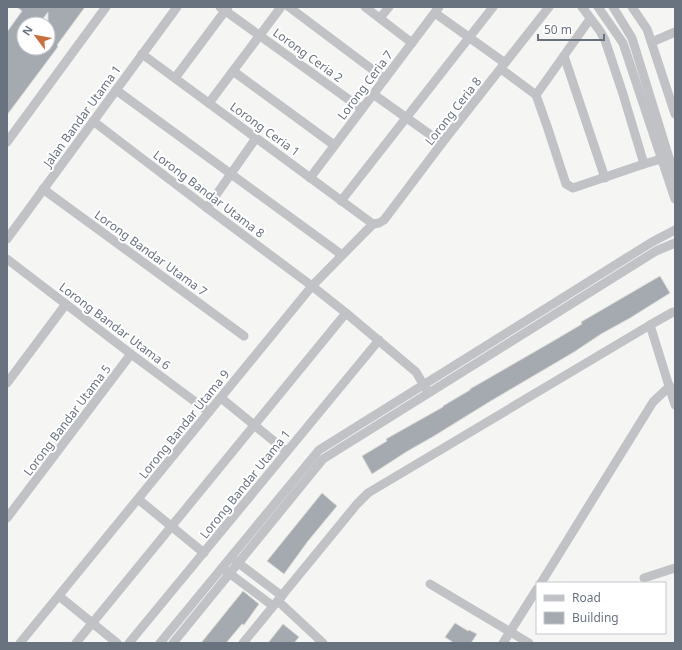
<svg xmlns="http://www.w3.org/2000/svg" width="682" height="650" viewBox="0 0 682 650" font-family="'Noto Sans',sans-serif">
  <style>
    .building { fill: #a4aab0; stroke: #d7d7d5; fill-rule: evenodd }
    .lines { fill: none; stroke-linecap: round; stroke-linejoin: round }
    .minor { stroke: #c0c2c6; stroke-width: 9 }
    .labels { text-anchor: middle; dominant-baseline: central; stroke-width: 4; stroke-linejoin: round; paint-order: stroke }
    .street-label { font-size: 12px; fill: #697380; stroke: #fff }
  </style>
  <rect width="100%" height="100%" fill="#f5f6f3"/>
  <g class="building">
    <path d="M17 7H85L57 45 58 46 57 48 7 115V32L22 11ZM48 12V48H24V24H39Z"/>
    <polygon points="660,276 670,293 630,318 601,334 574,352 489,402 434,436 406,452 372,474 362,456 387,441 386,439 443,407 443,406 470,390 470,389 555,340 582,324 581,322"/>
    <polygon points="322,493 337,506 308,541 284,574 267,561"/>
    <polygon points="243,591 259,604 244,625 242,624 226,643 201,643"/>
    <polygon points="455,623 468,631 469,630 477,634 471,643 454,643 445,637"/>
    <polygon points="283,624 299,637 294,643 268,643"/>
  </g>
  <g class="lines">
    <g class="minor">
      <polyline points="220,7 362,109"/>
      <polyline points="289,7 385,79"/>
      <polyline points="365,7 412,43"/>
      <polyline points="582,7 600,31 605,40 623,94 644,164"/>
      <polyline points="598,7 623,43 675,199"/>
      <polyline points="613,7 632,38 675,177"/>
      <polyline points="632,7 647,29 675,114"/>
      <polyline points="435,13 505,63"/>
      <polyline points="380,18 389,7"/>
      <polyline points="652,42 675,32"/>
      <polyline points="142,54 373,224"/>
      <polyline points="564,56 605,178"/>
      <polyline points="501,69 536,95 547,126 566,184 573,188 644,164 661,159"/>
      <polyline points="233,71 334,145"/>
      <polyline points="175,78 228,7"/>
      <polyline points="116,90 342,255"/>
      <polyline points="373,94 442,143"/>
      <polyline points="536,95 590,19"/>
      <polyline points="209,103 281,7"/>
      <polyline points="93,121 207,208 312,286 346,313 416,372 426,389"/>
      <polyline points="7,142 106,7"/>
      <polyline points="310,178 439,7"/>
      <polyline points="43,189 244,336"/>
      <polyline points="341,201 493,7"/>
      <polyline points="207,208 256,138"/>
      <polyline points="373,224 379,223 384,220 442,143 549,7"/>
      <polyline points="7,239 177,7"/>
      <polyline points="7,259 131,354 209,412"/>
      <polyline points="650,325 675,405"/>
      <polyline points="7,383 66,304"/>
      <polyline points="221,398 286,451"/>
      <polyline points="138,499 204,553"/>
      <polyline points="7,518 131,354"/>
      <polyline points="233,559 282,596"/>
      <polyline points="225,570 273,606"/>
      <polyline points="644,578 675,568"/>
      <polyline points="541,583 653,402 670,386"/>
      <polyline points="430,584 529,643"/>
      <polyline points="59,596 117,643"/>
      <polyline points="278,601 323,643"/>
      <polyline points="20,643 312,286 373,224"/>
      <polyline points="76,643 346,313"/>
      <polyline points="129,643 379,340"/>
      <polyline points="160,643 319,450 652,242 675,230"/>
      <polyline points="173,643 323,459 656,251 675,243"/>
      <polyline points="243,643 357,504 368,493 650,325 673,312"/>
      <polyline points="503,643 537,589"/>
    </g>
  </g>
  <g class="labels">
    <g class="street-label">
      <text transform="translate(308 55) rotate(36)">Lorong Ceria 2</text>
      <text transform="translate(365 85) rotate(-53)">Lorong Ceria 7</text>
      <text transform="translate(453 111) rotate(-52)">Lorong Ceria 8</text>
      <text transform="translate(82 116) rotate(-54)">Jalan Bandar Utama 1</text>
      <text transform="translate(265 129) rotate(36)">Lorong Ceria 1</text>
      <text transform="translate(209 194) rotate(37)">Lorong Bandar Utama 8</text>
      <text transform="translate(151 253) rotate(36)">Lorong Bandar Utama 7</text>
      <text transform="translate(115 326) rotate(37)">Lorong Bandar Utama 6</text>
      <text transform="translate(67 420) rotate(-53)">Lorong Bandar Utama 5</text>
      <text transform="translate(184 424) rotate(-51)">Lorong Bandar Utama 9</text>
      <text transform="translate(245 484) rotate(-51)">Lorong Bandar Utama 1</text>
    </g>
  </g>
  <rect width="682" height="650" fill="none" stroke="#697380" stroke-width="16"/>
  <rect x="536" y="582" width="130" height="52" fill="#ffffff" stroke="#c3c7cc"/>
  <rect x="544" y="595" width="20" height="6" fill="#c0c2c6" stroke="#c3c7cc"/>
  <text x="572" y="602" font-size="12" fill="#697380">Road</text>
  <rect x="544" y="612" width="20" height="12" fill="#a4aab0" stroke="#c3c7cc"/>
  <text x="572" y="622" font-size="12" fill="#697380">Building</text>
  <g transform="translate(36 36) rotate(302)"><circle r="19" fill="#ffffff" stroke="#c3c7cc"/>
  <path d="M0-3L7 15L0 10L-7 15Z" fill="#cb6e3d"/>
  <text y="-6" font-size="11" font-weight="bold" text-anchor="middle" fill="#697380">N</text>
  </g>
  <path d="M538 34v6h66v-6" fill="none" stroke="#697380" stroke-width="2"/>
  <text x="544" y="34" font-size="12" fill="#697380" stroke="#ffffff" stroke-width="3" paint-order="stroke">50 m</text>
</svg>
